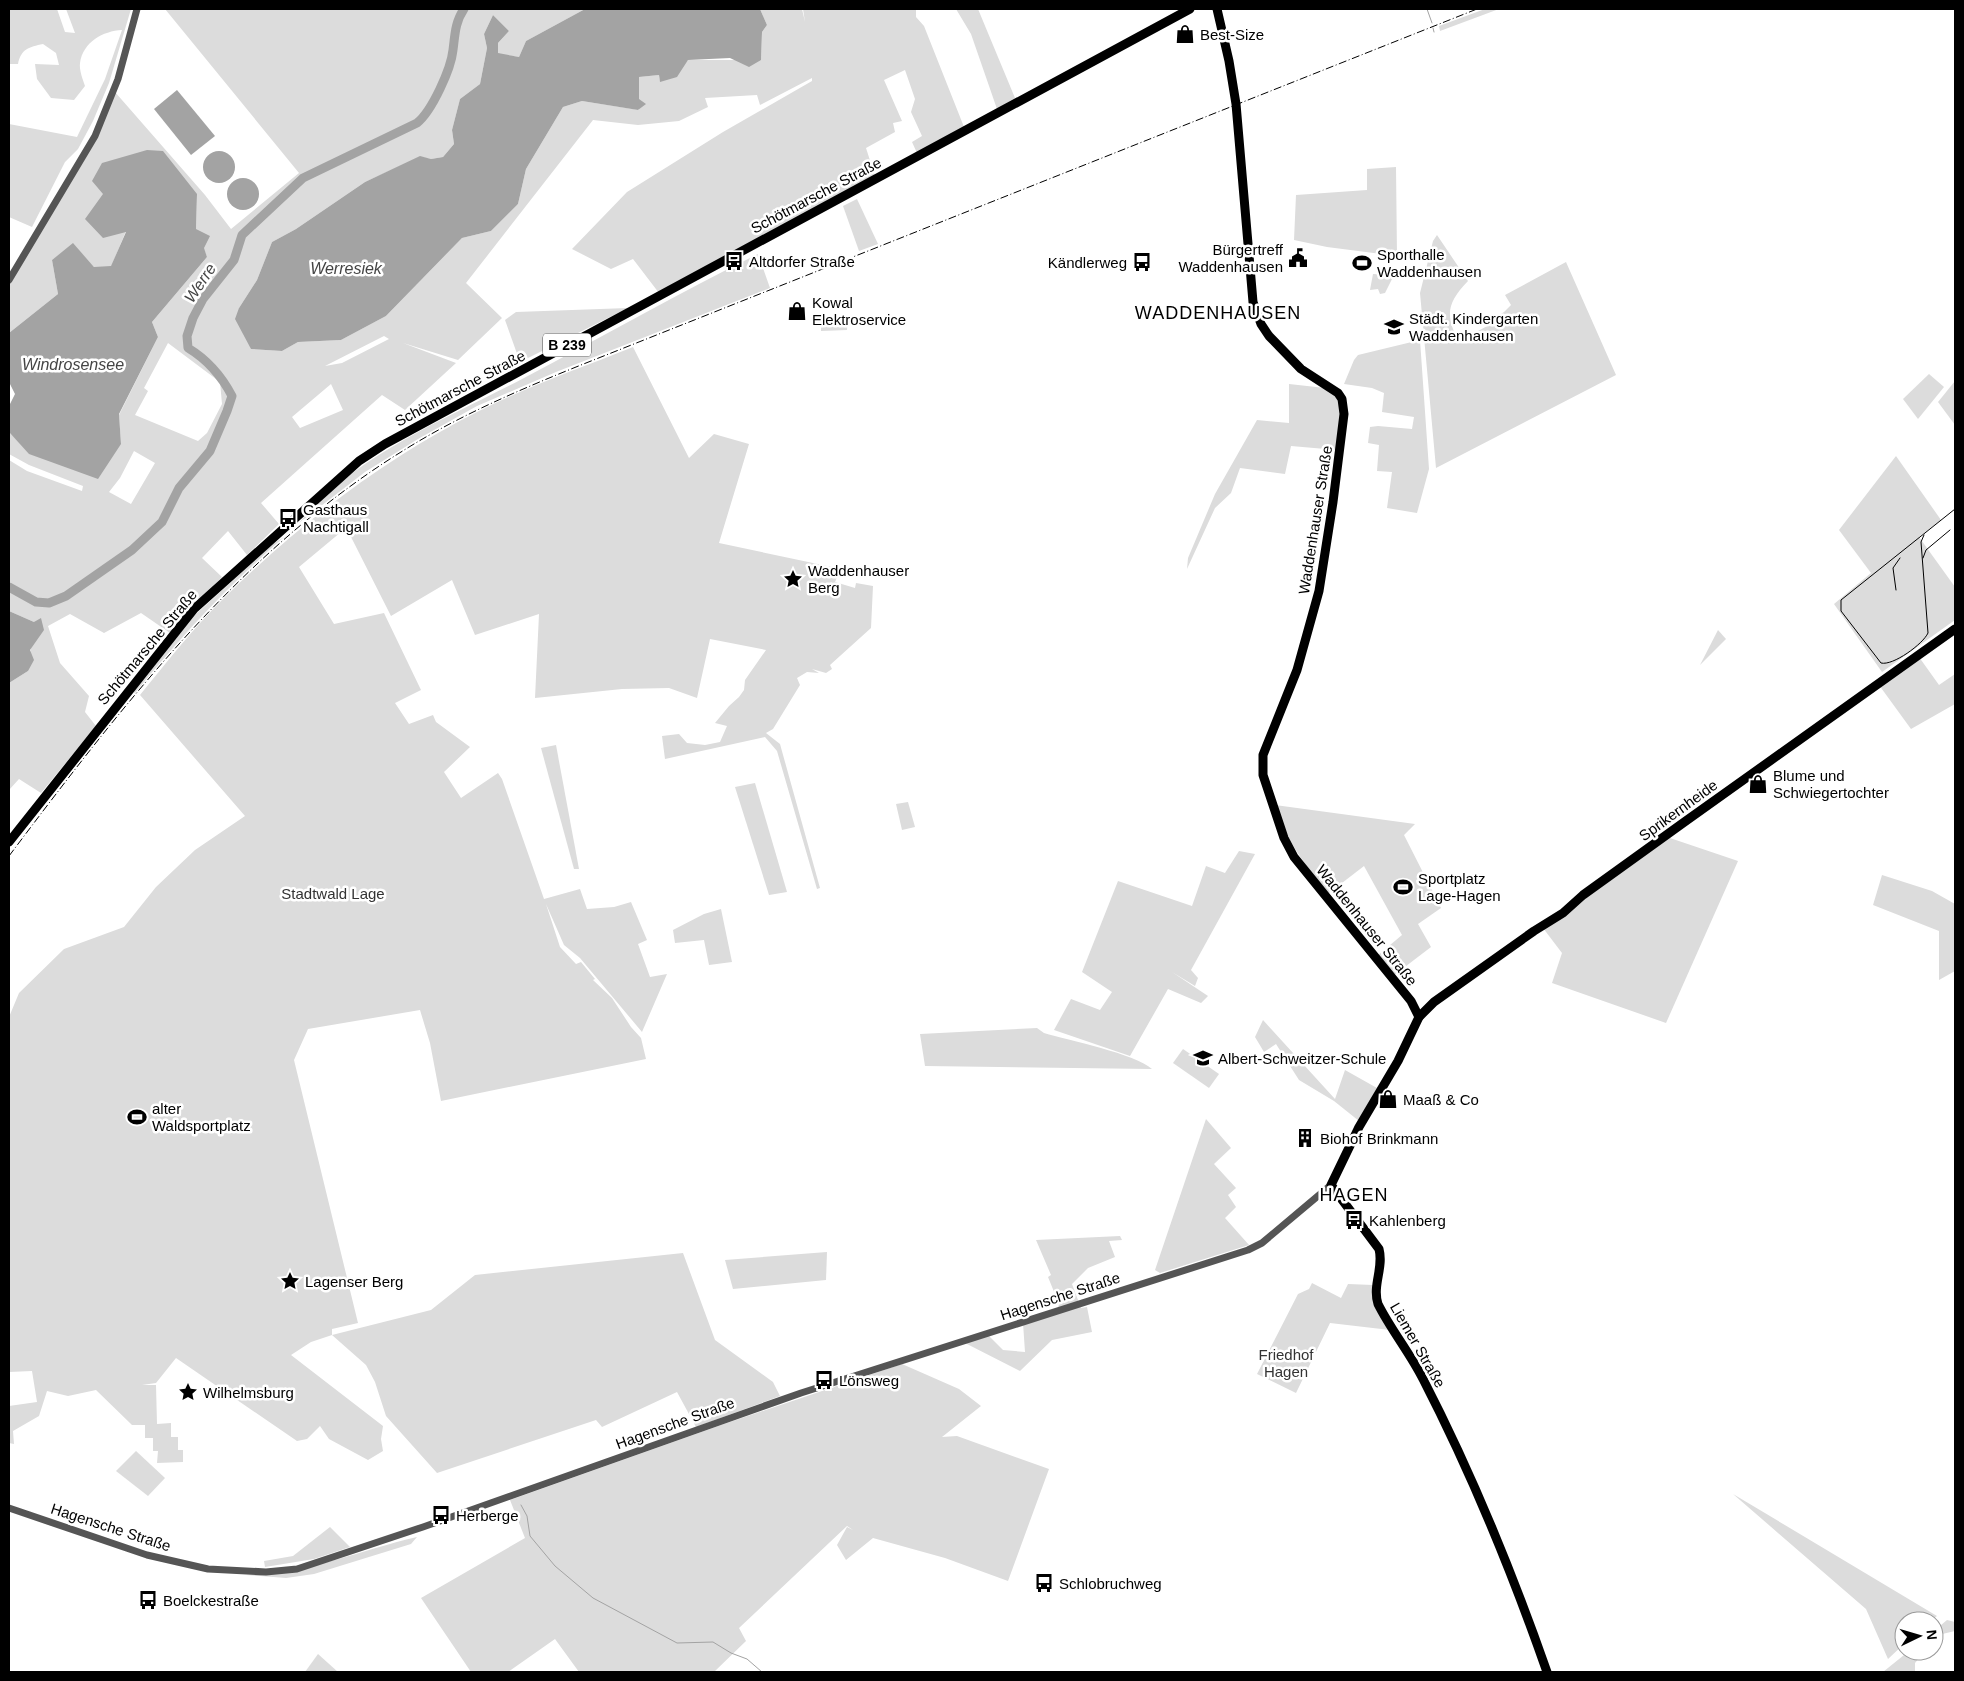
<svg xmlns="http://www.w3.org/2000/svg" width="1964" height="1681" viewBox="0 0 1964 1681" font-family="Helvetica,sans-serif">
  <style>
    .green { fill: #dcdcdc; fill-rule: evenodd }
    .water { fill: #a3a3a3 }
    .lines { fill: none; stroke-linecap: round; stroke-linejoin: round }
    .stream { stroke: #a3a3a3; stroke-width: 1 }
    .river { stroke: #a3a3a3; stroke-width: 9 }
    .minor { stroke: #555; stroke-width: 7 }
    .major { stroke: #000; stroke-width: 9 }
    .tram { stroke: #000; stroke-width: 1 }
    .rail { stroke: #000; stroke-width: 1; stroke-dasharray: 8 2.5 1 2.5; stroke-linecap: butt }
    .labels { text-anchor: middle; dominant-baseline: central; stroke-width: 5; stroke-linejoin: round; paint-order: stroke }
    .shield { fill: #fff; stroke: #4c4c4c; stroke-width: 1 }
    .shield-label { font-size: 14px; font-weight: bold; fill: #000 }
    .poi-label { font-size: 15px; fill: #000; stroke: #fff; text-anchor: start }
    .street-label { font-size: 15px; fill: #000; stroke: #fff }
    .park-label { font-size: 15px; fill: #333; stroke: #fff }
    .water-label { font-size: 16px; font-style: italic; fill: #444; stroke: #fff }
    .quarter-label { font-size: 18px; letter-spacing: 1px; fill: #000; stroke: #fff }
  </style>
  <rect width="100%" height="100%" fill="#fff"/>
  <g class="green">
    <path d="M9 9H57L65 32 75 33 66 9H131L109 83 93 121 78 149 65 162 32 227 9 217V124L77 137 105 79 122 30C103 31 83 42 80 63 79 70 83 80 85 86L74 100 51 98 37 79 35 64 59 65 56 53 43 44C29 47 21 49 18 64H9Z"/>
    <path d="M165 9H585L526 41 519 57 498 54V43L509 31 493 15 484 34 487 48 480 84 460 99 452 130 454 144 443 157 431 159 420 157 365 182 296 229 272 242 257 280 239 308 251 349 282 351 298 342 341 340 386 316 462 238 491 231 518 204 526 169 563 107 582 101 639 110V77L659 75 660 81 688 60H761L762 32 767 25 760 9H802L805 22 803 9H916V17L924 26 964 127 917 153 912 142 922 136 911 112 915 99 905 70 884 80 902 121 893 123 895 132 866 148 875 176 659 293 633 259 611 269 572 249 627 192 723 132 812 81V78L760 105 757 95 705 98 708 107 679 121 638 125 593 120 466 283 502 318 458 360 403 343 456 363 405 410 382 395 261 503 279 524 247 555 228 531 202 558 222 577 170 633 141 613 104 633 70 614 48 626 60 663 89 696 85 712 96 726 41 793 19 779 9 790V683L28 671 34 622 9 611V460L27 471 82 491 83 486 29 465 9 454V432L30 454 121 444 119 415 158 337 152 322 207 257 196 229 197 194H103L126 231 111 267H94L73 244 52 260 58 294 9 333V284L86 157 115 92 205 195 231 229 299 173ZM384 336 389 339 342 363 325 366ZM168 343 220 382 222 404 207 433 198 441 135 415 148 391 144 388ZM331 384 343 410 300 428 292 417ZM134 451 155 463 131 504 109 492 120 478Z"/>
    <polygon points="956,9 978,9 1015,98 997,109 971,34"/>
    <polygon points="1485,9 1499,9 1440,31 1439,26"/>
    <polygon points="1396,167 1397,256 1327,247 1294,240 1296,195 1367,190 1367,169"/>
    <polygon points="857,199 878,244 859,251 843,206"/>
    <path d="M1437 235 1468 281C1448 302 1444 315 1459 341L1493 323 1492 320 1504 312 1511 305 1505 295 1566 262 1616 375 1436 468 1420 293 1433 241Z"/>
    <path d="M758 254 770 288 556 372 477 406 418 439 365 472 299 523C356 454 446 419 524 378 602 337 679 293 758 254Z"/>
    <polygon points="1373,274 1394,275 1385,293 1380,294 1378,289 1370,290"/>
    <polygon points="628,308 520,362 505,320 516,312"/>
    <polygon points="848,315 847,330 821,331 821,316"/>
    <polygon points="1420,340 1429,469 1417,513 1387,508 1392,472 1377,471 1379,445 1368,443 1370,427 1378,426 1412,429 1414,417 1382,412 1384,393 1372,388 1344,384 1354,360 1358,355"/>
    <path d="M633 347 689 458 714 434 749 444 719 543 832 567 840 571 835 582 855 588 856 583 873 586 871 628 830 665 832 669 826 673 812 669 819 673 807 672 797 678 800 685 773 729 766 733 780 744 820 888 817 889 777 751 765 737 665 759 662 736 679 734 687 743 705 745 720 742 727 726 715 723 729 706 739 697 744 690 745 680 766 650 710 639 697 698 669 688 622 689 535 698 539 614 475 635 452 580 391 616 350 535 341 532 299 567 334 624 384 613 421 690 395 703 409 724 433 715 436 722 470 747 444 772 461 798 498 773 502 779 544 899 580 889 587 909 614 907 631 902 647 940 638 944 650 977 667 974 642 1032 580 958 564 945 546 904 560 947 576 964 581 962 595 979 593 980 612 998 631 1027 641 1038 646 1059 441 1101 430 1043 420 1010 308 1029 294 1060 358 1323 332 1329V1335L431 1310 475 1275 683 1253 715 1340 773 1382 780 1396 696 1427 677 1392 602 1427 596 1420 437 1473 386 1416 375 1382 366 1365 332 1335 311 1342 291 1355 383 1426 381 1439 383 1451 368 1460 329 1439 320 1426 307 1439 297 1441 176 1358 156 1383 142 1385H156L157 1424 171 1423V1437H178V1450H183V1462L157 1463 158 1451H153V1438H145V1425H132L96 1390 68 1396 47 1391 39 1416 13 1431 14 1444 9 1443V1406L37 1402 32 1371 9 1372V1017L19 993 64 949 124 927 156 887 195 850 245 816 140 695C167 662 193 628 224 598 299 524 385 458 479 411 528 386 581 368 633 347Z"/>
    <polygon points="1929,374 1944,387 1918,419 1903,399"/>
    <polygon points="1955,381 1955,425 1938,402"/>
    <polygon points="1289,384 1325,388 1336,394 1342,414 1337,450 1291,446 1285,474 1240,468 1231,493 1215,508 1187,569 1188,558 1215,494 1257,420 1289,423"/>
    <polygon points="1896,456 1941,520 1919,537 1955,587 1955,620 1882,672 1834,604 1871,573 1839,530"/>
    <path d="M284 537C227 587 183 634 135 693L133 692 196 614 273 544Z"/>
    <polygon points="1718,630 1726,639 1700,665"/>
    <polygon points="1919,657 1939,685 1955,674 1955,704 1911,729 1879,685"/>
    <polygon points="556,745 579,869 574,869 541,748"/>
    <polygon points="755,783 787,892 769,895 735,787"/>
    <polygon points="908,802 915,827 902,830 896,804"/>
    <path d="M1275 805 1415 824 1404 835 1441 908 1418 924 1431 947 1393 976 1377 956 1402 935 1364 866 1329 893C1302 862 1289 844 1275 805Z"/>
    <polygon points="1667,837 1738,861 1666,1023 1552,983 1562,953 1543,928"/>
    <polygon points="1239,851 1255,854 1191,970 1198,978 1195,986 1172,972 1208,996 1201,1003 1168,989 1130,1056 1054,1030 1071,999 1100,1010 1112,992 1082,972 1118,881 1192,906 1206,866 1225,873"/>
    <polygon points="1882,875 1932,891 1955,904 1955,971 1939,980 1939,931 1873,905"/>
    <polygon points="721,909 732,962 709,965 704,940 675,943 673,930 704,914"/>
    <polygon points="1263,1020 1335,1099 1345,1070 1377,1088 1359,1121 1334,1101 1299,1080 1276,1044 1264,1052 1255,1037"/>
    <path d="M1037 1028 1044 1033C1068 1040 1136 1054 1152 1069L925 1066 920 1034Z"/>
    <polygon points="1183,1049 1219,1074 1209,1088 1173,1063"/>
    <polygon points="1206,1119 1231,1148 1214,1164 1236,1188 1228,1195 1236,1207 1225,1218 1249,1245 1160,1273 1155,1270"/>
    <polygon points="1120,1236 1122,1240 1109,1241 1115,1257 1088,1268 1072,1284 1081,1308 1087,1307 1092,1332 1052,1340 1020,1371 965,1343 987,1334 1003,1350 1025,1352 1023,1323 1057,1313 1059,1304 1048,1277 1051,1275 1036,1240"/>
    <polygon points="827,1252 826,1280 733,1289 725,1260"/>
    <polygon points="1312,1283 1341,1298 1348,1284 1373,1285 1390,1330 1330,1323 1296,1393 1257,1374 1298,1294 1309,1289"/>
    <polygon points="902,1364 959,1389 981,1406 942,1437 957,1436 1049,1469 1008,1581 945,1558 873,1538 846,1560 837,1545 847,1527 853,1530 847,1526 739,1628 746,1641 714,1672 579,1672 555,1639 508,1672 471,1672 421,1598 525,1538 510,1500 724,1424"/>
    <polygon points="136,1451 165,1478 148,1496 116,1471"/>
    <polygon points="1733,1494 1937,1616 1931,1621 1908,1619 1904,1621 1904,1644 1888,1659 1866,1609"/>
    <polygon points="330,1527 350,1547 314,1559 265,1567 264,1561 293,1556"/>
    <path d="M417 1537 411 1544 314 1574 286 1578 246 1575C310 1573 357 1551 417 1537Z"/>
    <polygon points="1947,1620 1955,1622 1955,1631 1938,1635 1934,1640 1934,1631"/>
    <polygon points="1909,1651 1925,1651 1915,1663 1915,1672 1883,1672"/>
    <polygon points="318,1654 338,1672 305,1672"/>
  </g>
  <g class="water">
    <polygon points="585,9 760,9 767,25 762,32 761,60 749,67 730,58 688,60 677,77 660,82 659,75 639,77 639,99 646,104 638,110 582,101 563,107 526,169 518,204 491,231 462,238 386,316 341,340 298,342 282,351 251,349 235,319 239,308 257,280 272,242 296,229 365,182 420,156 431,159 443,157 454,144 452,130 460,99 480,84 487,48 484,34 493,15 509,31 498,43 498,53 519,57 526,41"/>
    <polygon points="177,90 215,136 191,155 154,109"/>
    <polygon points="147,150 163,151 197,194 196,229 210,236 204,248 207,257 152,322 158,337 119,414 121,444 98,479 29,454 9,432 9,406 15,394 9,382 9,333 58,294 52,260 73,243 94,267 111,266 126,232 103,238 85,219 103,194 92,181 102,163"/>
    <circle cx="219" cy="167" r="16"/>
    <circle cx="243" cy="194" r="16"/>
    <polygon points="9,611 34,622 41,618 44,630 30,650 34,660 28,671 9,683"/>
  </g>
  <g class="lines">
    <g class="stream">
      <polyline points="1427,9 1432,23"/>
      <polyline points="1433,28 1434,32"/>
      <polyline points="521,1505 527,1516 530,1536 555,1566 593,1598 677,1643 713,1642 731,1653 747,1659 762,1672"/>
    </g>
    <path class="river" d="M9 587 36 602 49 603 66 596 132 550 162 522 179 488 210 451 227 411 232 396C221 375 208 360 188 348L187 336 193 318 203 299 234 260 242 235 303 178 417 123C432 111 451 69 453 50 455 35 455 22 464 9"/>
    <g class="minor">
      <polyline points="9,280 95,136 118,79 137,9"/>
      <polyline points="9,1508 147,1555 208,1569 266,1572 297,1569 423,1527 801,1393 1248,1250 1262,1243 1331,1185"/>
    </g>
    <g class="major">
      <polyline points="1217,9 1229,61 1236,104 1253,302 1261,324 1269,336 1301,369 1338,393 1342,399 1344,414 1333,502 1319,591 1297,670 1263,755 1263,775 1284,838 1294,857 1411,1001 1419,1017"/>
      <polyline points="9,842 194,609 359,461 385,444 1190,9"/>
      <path d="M1547 1672C1512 1572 1472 1474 1423 1379 1410 1353 1391 1330 1378 1304 1372 1285 1384 1268 1379 1249L1331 1185 1359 1127 1398 1061 1419 1017 1434 1002 1534 931 1563 913 1583 895 1683 823 1955 629"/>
    </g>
    <g class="tram">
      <path d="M1924 535 1921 542 1928 633C1923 644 1893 666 1881 663L1841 611V600L1955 509"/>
      <polyline points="1923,558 1926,550 1950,530"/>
      <polyline points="1896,590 1893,568 1900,558"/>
    </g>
    <path class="rail" d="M9 856C122 706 239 553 401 452 458 416 519 390 581 365L1477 9"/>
  </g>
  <defs>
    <g id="shop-bare" transform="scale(1.5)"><path d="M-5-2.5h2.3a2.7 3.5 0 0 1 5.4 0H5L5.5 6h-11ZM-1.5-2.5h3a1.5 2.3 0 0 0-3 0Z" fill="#000" stroke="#fff" stroke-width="2.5" paint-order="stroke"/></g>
    <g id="civic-bare" transform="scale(1.5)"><path d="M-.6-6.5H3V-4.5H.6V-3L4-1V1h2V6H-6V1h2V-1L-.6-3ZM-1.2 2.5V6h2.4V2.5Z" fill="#000" stroke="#fff" stroke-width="2.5" paint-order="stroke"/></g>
    <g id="bus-bare" transform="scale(1.5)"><path d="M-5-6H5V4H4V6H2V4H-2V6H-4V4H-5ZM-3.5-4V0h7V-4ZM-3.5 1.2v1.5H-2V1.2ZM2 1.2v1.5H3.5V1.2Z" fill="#000" stroke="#fff" stroke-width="2.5" paint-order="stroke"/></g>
    <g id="stadium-bare" transform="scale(1.5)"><path d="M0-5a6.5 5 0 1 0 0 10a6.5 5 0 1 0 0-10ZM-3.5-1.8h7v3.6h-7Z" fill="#000" stroke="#fff" stroke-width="2.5" paint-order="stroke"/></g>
    <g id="school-bare" transform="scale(1.5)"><path d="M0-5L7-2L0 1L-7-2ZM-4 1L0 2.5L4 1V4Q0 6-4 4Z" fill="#000" stroke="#fff" stroke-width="2.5" paint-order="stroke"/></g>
    <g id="sight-bare" transform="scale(1.5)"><path d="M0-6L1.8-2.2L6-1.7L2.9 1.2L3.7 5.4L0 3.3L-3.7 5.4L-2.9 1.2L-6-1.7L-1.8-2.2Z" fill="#000" stroke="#fff" stroke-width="2.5" paint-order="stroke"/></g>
    <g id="building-bare" transform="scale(1.5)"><path d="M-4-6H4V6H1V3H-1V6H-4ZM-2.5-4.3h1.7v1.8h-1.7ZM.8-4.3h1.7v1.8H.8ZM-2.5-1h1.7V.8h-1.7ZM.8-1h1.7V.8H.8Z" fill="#000" stroke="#fff" stroke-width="2.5" paint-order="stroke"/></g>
  </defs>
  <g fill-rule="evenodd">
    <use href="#shop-bare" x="1185" y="34"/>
    <use href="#civic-bare" x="1298" y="258"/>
    <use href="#bus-bare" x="734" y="261"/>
    <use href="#bus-bare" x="1142" y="262"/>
    <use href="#stadium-bare" x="1362" y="263"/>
    <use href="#shop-bare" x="797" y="311"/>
    <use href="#school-bare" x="1394" y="327"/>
    <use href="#bus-bare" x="288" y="518"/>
    <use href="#sight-bare" x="793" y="579"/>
    <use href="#shop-bare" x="1758" y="784"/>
    <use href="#stadium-bare" x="1403" y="887"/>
    <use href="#school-bare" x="1203" y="1058"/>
    <use href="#shop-bare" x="1388" y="1099"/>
    <use href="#stadium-bare" x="137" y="1117"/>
    <use href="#building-bare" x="1305" y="1138"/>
    <use href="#bus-bare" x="1354" y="1220"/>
    <use href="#sight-bare" x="290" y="1281"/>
    <use href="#bus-bare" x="824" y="1380"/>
    <use href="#sight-bare" x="188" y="1392"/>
    <use href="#bus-bare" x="441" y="1515"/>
    <use href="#bus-bare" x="1044" y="1583"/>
    <use href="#bus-bare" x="148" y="1600"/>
  </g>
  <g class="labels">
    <rect class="shield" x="543" y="333.5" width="48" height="23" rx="4"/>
    <g class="shield-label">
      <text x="567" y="345">B 239</text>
    </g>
    <g class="poi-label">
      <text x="1200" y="34">Best-Size</text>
      <text x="1283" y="249" text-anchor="end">Bürgertreff<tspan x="1283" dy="17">Waddenhausen</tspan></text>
      <text x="1377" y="254">Sporthalle<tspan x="1377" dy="17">Waddenhausen</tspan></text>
      <text x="749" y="261">Altdorfer Straße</text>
      <text x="1127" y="262" text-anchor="end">Kändlerweg</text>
      <text x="812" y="302">Kowal<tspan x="812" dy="17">Elektroservice</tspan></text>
      <text x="1409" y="318">Städt. Kindergarten<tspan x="1409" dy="17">Waddenhausen</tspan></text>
      <text x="303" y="509">Gasthaus<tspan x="303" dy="17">Nachtigall</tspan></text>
      <text x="808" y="570">Waddenhauser<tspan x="808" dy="17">Berg</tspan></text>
      <text x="1773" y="775">Blume und<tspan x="1773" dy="17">Schwiegertochter</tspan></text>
      <text x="1418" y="878">Sportplatz<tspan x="1418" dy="17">Lage-Hagen</tspan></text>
      <text x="1218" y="1058">Albert-Schweitzer-Schule</text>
      <text x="1403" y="1099">Maaß &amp; Co</text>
      <text x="152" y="1108">alter<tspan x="152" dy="17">Waldsportplatz</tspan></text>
      <text x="1320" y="1138">Biohof Brinkmann</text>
      <text x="1369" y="1220">Kahlenberg</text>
      <text x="305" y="1281">Lagenser Berg</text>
      <text x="839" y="1380">Lönsweg</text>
      <text x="203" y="1392">Wilhelmsburg</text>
      <text x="456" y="1515">Herberge</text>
      <text x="1059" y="1583">Schlobruchweg</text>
      <text x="163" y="1600">Boelckestraße</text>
    </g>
    <g class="street-label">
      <text transform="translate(816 195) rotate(-28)">Schötmarsche Straße</text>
      <text transform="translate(460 388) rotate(-28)">Schötmarsche Straße</text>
      <text transform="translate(1315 520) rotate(-81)">Waddenhauser Straße</text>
      <text transform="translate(147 647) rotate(-50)">Schötmarsche Straße</text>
      <text transform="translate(1678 810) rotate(-36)">Sprikernheide</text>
      <text transform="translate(1367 925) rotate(51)">Waddenhauser Straße</text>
      <text transform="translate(1060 1296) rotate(-18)">Hagensche Straße</text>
      <text transform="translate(1418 1345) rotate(60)">Liemer Straße</text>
      <text transform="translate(675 1423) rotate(-20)">Hagensche Straße</text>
      <text transform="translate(111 1527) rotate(18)">Hagensche Straße</text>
    </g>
    <g class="park-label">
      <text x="333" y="893">Stadtwald Lage</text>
      <text x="1286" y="1354">Friedhof<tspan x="1286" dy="17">Hagen</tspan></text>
    </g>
    <g class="water-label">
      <text x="346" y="268">Werresiek</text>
      <text transform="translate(200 283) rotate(-56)">Werre</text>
      <text x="73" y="364">Windrosensee</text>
    </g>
    <g class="quarter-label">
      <text x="1218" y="313">WADDENHAUSEN</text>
      <text x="1354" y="1195">HAGEN</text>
    </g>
  </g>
  <rect width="1964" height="1681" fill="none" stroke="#000000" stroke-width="20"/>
  <g transform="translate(1919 1636) rotate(85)"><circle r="24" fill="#ffffff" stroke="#999999"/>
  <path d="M0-4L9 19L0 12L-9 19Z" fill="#000000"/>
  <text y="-8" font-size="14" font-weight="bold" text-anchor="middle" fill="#000000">N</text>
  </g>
</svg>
